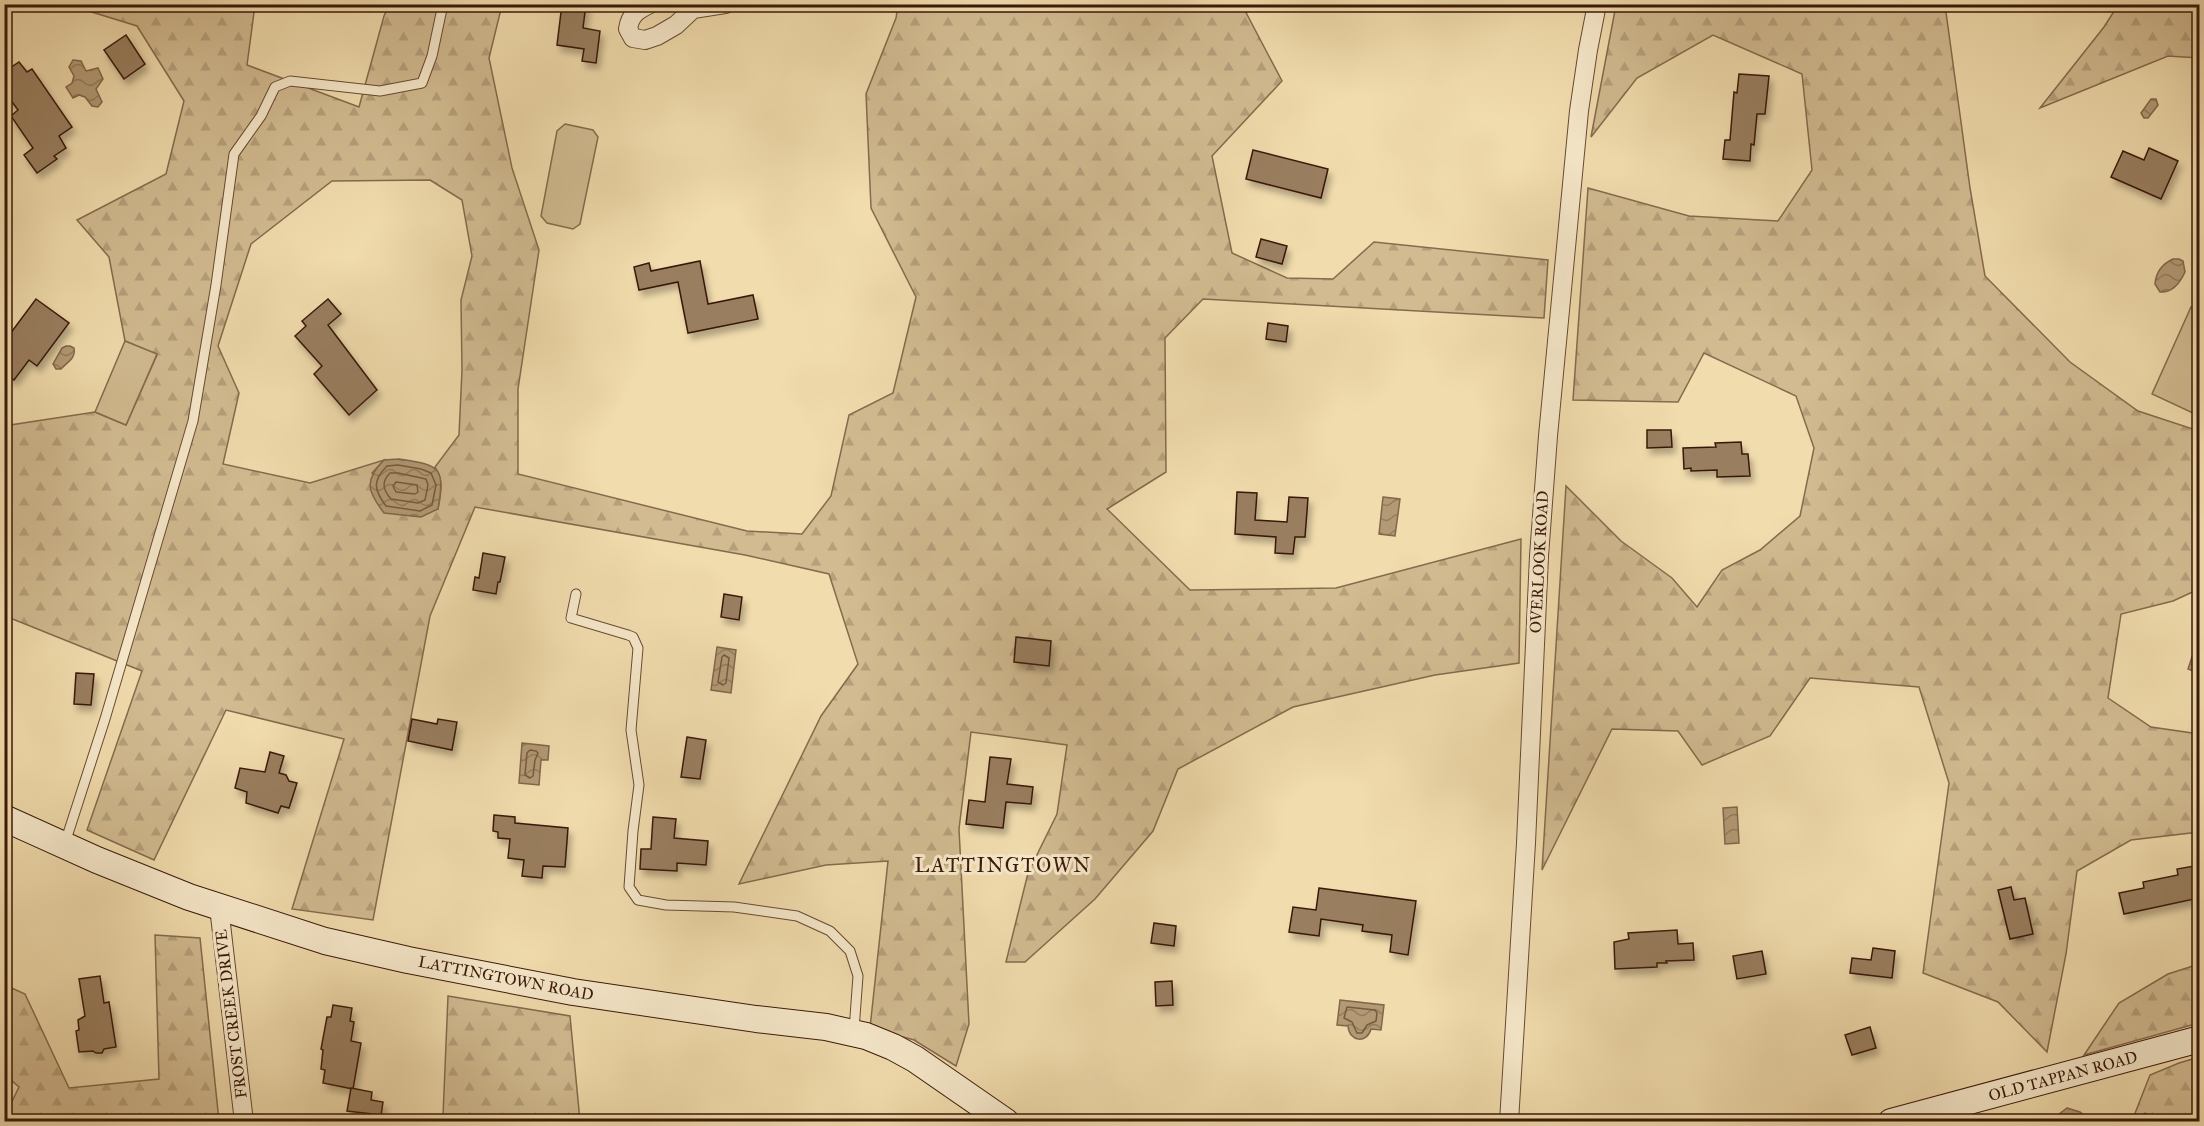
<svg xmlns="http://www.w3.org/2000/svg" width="2204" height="1126" viewBox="0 0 2204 1126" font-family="'IM FELL Great Primer',serif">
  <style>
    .forest { fill: url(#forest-firs); stroke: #866a4d; stroke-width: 1.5; fill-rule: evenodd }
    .pitch { fill: #d2bb91; stroke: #866a4d; stroke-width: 1.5 }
    .water { fill: url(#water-waves); stroke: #83664a; stroke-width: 1.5 }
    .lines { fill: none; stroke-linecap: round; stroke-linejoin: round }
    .shore { stroke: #765a3f; stroke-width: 1.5 }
    .stream { stroke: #83664a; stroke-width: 5 }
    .building { fill: #997e5e; stroke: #3a1909; stroke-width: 1.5; filter: url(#shadow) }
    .lane-casing { stroke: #684a32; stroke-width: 11 }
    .street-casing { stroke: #684a32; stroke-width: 20 }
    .secondary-casing { stroke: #3a1909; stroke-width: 28 }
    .lane { stroke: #f6e8ca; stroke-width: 9 }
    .street { stroke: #f6e8ca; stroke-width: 18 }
    .secondary { stroke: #f6e8ca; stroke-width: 26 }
    .labels { text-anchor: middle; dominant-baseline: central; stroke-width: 6; stroke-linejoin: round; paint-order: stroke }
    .street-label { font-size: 16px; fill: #3a1909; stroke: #f6e8ca }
    .quarter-label { font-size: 20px; letter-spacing: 1.5px; fill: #3a1909; stroke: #f6e8ca }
  </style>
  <defs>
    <pattern id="forest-firs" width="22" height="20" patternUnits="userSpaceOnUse" patternTransform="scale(1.5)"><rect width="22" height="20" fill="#d2bb91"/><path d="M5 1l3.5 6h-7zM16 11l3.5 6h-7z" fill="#b5a07c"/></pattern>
    <pattern id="water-waves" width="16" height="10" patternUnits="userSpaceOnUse" patternTransform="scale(1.5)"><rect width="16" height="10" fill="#b39a75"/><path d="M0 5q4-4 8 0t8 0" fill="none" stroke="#937d5e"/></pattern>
    <filter id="shadow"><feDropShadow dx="3.5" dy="6" stdDeviation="3" flood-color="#0004"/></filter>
  </defs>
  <rect width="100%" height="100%" fill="#f1dcad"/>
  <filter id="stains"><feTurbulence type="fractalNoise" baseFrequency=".00333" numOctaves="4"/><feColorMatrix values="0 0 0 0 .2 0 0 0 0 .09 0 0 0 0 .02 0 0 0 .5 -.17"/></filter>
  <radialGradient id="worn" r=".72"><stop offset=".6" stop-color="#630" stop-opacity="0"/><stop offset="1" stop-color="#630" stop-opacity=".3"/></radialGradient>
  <g class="forest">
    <path d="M69 5H255L247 65 359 107 384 16 389 5H502L489 58 512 168 539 250 518 389V474L747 531 802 534 831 496 849 415 893 393 916 297 871 208 866 94 896 18 898 5H1242L1282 81 1212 156 1232 253 1287 278 1333 279 1374 242 1548 260 1544 318 1203 299 1165 338 1166 472 1107 509 1190 590 1336 588 1521 539 1519 663 1435 675 1293 707 1178 769 1153 831 1095 899 1025 962H1006L1028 873 1057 814 1067 745 971 732 959 829 969 1024 956 1066 914 1040 870 1028 888 861 826 865 739 884 821 716 858 664 829 574 745 555 475 507 430 616 373 920 292 909 344 739 226 710 154 860 87 830 142 671 5 616 4 426 95 412 126 425 157 355 125 341 109 257 77 220 166 174 184 101 137 26ZM430 180 462 200 472 256 461 300 462 370 459 435 435 467C444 481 441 493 438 509L372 473 384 460 310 483 223 464 239 393 218 346 251 244 332 181Z"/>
    <polygon points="1616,5 1945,5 1970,188 1985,276 2070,362 2138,411 2199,431 2199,589 2173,601 2121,614 2108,698 2151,727 2199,734 2199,832 2131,840 2077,871 2066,954 2047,1052 1998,1002 1923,973 1949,783 1919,687 1810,678 1770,736 1702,765 1678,731 1612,729 1542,870 1566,486 1621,541 1672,578 1697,607 1722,570 1760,550 1800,516 1814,448 1796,396 1704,353 1678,402 1573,400 1588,188 1689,216 1778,221 1812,170 1802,74 1713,35 1637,78 1591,137"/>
    <polygon points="2118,5 2199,5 2199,58 2168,56 2040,108 2104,27"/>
    <polygon points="155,935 200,938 219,1121 5,1121 5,1116 19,1087 5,1075 5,985 25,994 69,1088 159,1079"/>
    <polygon points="2199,964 2199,1023 2084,1055 2119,1003 2168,974"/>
    <polygon points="448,996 570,1016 580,1121 438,1121 443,1116"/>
    <polygon points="2199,1057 2199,1121 2132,1121 2150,1075 2179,1063"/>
  </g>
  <g class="pitch">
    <polygon points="565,124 593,130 598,137 580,224 573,229 547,223 541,216 557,131"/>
    <polygon points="2191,307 2200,311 2199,404 2195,414 2152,394"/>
    <polygon points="125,341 157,354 126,425 95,412"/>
  </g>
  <g class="water">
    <polygon points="73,60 81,61 86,71 98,68 103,79 96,89 102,102 98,107 92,106 85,97 79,95 73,98 66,87 72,83 74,76 69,67"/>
    <polygon points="2151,99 2156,99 2158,105 2148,118 2144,118 2141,113"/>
    <path d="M2173 259H2179L2183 261 2185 272C2180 283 2173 293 2160 292L2155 284C2156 272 2162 264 2173 259Z"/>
    <path d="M70 346 74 348C76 359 67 362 61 369H56L53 364 62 348 66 346Z"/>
    <path d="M399 459C441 465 445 467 438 509L421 517 384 513C367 491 364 480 384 460Z"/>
    <polygon points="1383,497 1400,499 1395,536 1379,534"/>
    <polygon points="2199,636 2200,673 2199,673 2188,669"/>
    <polygon points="717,647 736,650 731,693 711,690"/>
    <polygon points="522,743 549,746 548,760 541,760 539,785 519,783"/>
    <polygon points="1737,807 1739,843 1725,844 1723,808"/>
    <path d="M1340 1000 1384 1005 1381 1030 1371 1029C1367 1044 1349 1042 1348 1026L1337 1025Z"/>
    <polygon points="2067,1108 2080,1112 2091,1121 2059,1121 2059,1114"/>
  </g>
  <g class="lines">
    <g class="shore">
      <path d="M398 465 421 469 431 473 436 485 432 505 420 511 386 506C374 490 372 481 387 466Z"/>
      <path d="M398 473 426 479 428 485 425 500 418 503 391 499C383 490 381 482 390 473Z"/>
      <polygon points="396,482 417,485 418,492 415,494 396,492 393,486"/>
      <polygon points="724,655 729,658 726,683 723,685 718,682 722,657"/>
      <polygon points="530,750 536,751 538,753 535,760 533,776 530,778 525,775 527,753"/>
      <polygon points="1347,1007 1375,1010 1377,1013 1376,1021 1367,1025 1362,1033 1357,1033 1352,1022 1344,1018"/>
    </g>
    <polyline class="stream" points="2145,1122 2145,1115"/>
  </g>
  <g class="building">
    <polygon points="562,4 586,4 583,28 600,31 596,63 582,61 584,49 557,45"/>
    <polygon points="126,35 145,64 124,79 104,50"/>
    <polygon points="19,62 27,72 32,69 72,127 59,136 66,148 54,156 57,159 37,173 24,155 33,148 11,116 18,110 4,91 4,72"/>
    <polygon points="1739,74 1769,76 1765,114 1757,114 1754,145 1751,144 1750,161 1723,159 1725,140 1730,140 1734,92 1737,93"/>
    <polygon points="2149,148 2178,161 2161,199 2111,177 2123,151 2144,160"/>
    <polygon points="1253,150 1328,169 1321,198 1246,179"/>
    <polygon points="1261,239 1287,246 1282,264 1256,257"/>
    <polygon points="700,261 708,304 753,295 758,319 688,333 678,282 639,290 634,267 649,263 651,271"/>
    <polygon points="36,299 69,323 37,366 29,360 14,380 4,373 4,342"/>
    <polygon points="328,299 341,314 328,325 377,390 349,415 314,374 322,366 295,336 306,326 302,321"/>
    <polygon points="1268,323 1288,326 1286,342 1266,339"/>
    <polygon points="1647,430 1671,430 1672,447 1647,448"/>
    <polygon points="1741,442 1742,454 1748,454 1750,476 1717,477 1717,470 1691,471 1691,468 1684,469 1683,448 1716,447 1715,443"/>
    <polygon points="1237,492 1257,493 1255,520 1287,522 1289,497 1308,498 1305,537 1295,537 1293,554 1275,553 1276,537 1235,534"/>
    <polygon points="483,553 505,557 500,582 498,582 496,594 473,590 475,577 479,578"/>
    <polygon points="724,594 742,597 739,620 721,617"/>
    <polygon points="1016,637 1051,641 1049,666 1014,662"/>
    <polygon points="76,673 94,674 91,705 74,704"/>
    <polygon points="412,719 437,724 438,719 457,722 452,750 408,741"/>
    <polygon points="687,737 706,740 700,779 681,777"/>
    <polygon points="270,752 284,756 279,773 286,775 289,781 297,783 289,808 281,806 278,813 246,803 247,792 235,788 240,768 265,772"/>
    <polygon points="990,757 1011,759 1007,784 1033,787 1031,804 1006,802 1003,828 966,824 969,800 985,802"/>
    <polygon points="494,815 515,817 515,823 568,828 565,867 543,866 542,878 522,876 524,860 508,858 510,839 498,838 498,832 493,831"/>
    <polygon points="653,817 676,819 674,838 708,841 706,865 677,863 677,871 640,869 641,849 651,849"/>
    <polygon points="2194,866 2199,898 2124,914 2119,893 2144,888 2143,882 2178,875 2177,869"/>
    <polygon points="2011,887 2014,900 2025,898 2033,934 2010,939 1998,890"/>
    <polygon points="1319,888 1416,901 1408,955 1390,952 1392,935 1362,931 1363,925 1321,919 1319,936 1289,932 1293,907 1316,910"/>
    <polygon points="1154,923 1176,926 1174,946 1151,943"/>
    <polygon points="1677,930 1678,944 1693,943 1694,960 1666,961 1667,963 1657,963 1657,967 1615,969 1614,942 1629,939 1628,933"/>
    <polygon points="1873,948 1895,951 1892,978 1850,973 1852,958 1871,960"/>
    <polygon points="1762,951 1766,974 1737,979 1733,956"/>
    <polygon points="100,976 104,1003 109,1002 116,1047 104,1049 102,1053 96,1053 93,1051 79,1052 76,1031 79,1030 78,1020 85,1016 79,979"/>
    <polygon points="1172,981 1173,1005 1156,1006 1155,982"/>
    <polygon points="333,1005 352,1008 350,1021 354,1022 351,1041 361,1043 353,1089 323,1083 325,1070 321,1069 323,1050 321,1049 327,1017 331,1017"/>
    <polygon points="1870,1027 1876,1048 1852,1055 1845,1035"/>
    <polygon points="351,1088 372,1092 371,1100 383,1102 381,1115 347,1111"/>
  </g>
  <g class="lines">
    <g class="lane-casing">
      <g id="lane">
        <polyline points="576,594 571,618 628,635 633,637 638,648 631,730 639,785 633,831 629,887 638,900 666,905 734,907 797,916 830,931 850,951 858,976 854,1030"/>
        <polyline points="65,843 105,719 193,421 216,285 234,154 261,116 275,87 290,81 380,91 422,83 432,56 443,4"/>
      </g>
    </g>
    <g class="street-casing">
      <g id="street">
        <path d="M650 4C637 10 630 15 628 29L633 38 645 40 657 36 676 25 693 9 725 4"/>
        <polyline points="219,907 244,1122"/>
        <polyline points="1509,1122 1526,843 1539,556 1548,436 1579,111 1588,50 1597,4"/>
      </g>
    </g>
    <g class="secondary-casing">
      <g id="secondary">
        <polyline points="4,818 97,860 189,897 325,941 408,960 573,992 756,1019 826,1027 866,1036 893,1047 915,1059 1006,1122"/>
        <polyline points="1891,1122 2200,1039"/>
      </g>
    </g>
    <use href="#lane" class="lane"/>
    <use href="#street" class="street"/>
    <use href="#secondary" class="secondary"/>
  </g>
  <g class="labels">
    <g class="street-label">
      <text transform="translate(1539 562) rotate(-87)">OVERLOOK ROAD</text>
      <text transform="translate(506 978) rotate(11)">LATTINGTOWN ROAD</text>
      <text transform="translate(231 1014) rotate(-97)">FROST CREEK DRIVE</text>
      <text transform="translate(2063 1076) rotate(-15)">OLD TAPPAN ROAD</text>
    </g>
    <g class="quarter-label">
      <text x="1003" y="865">LATTINGTOWN</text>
    </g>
  </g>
  <rect width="2204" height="1126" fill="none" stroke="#f1dcad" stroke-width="24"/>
  <rect x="6" y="6" width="2192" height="1114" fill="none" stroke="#3a1909" stroke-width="3"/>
  <rect x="12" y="12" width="2180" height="1102" fill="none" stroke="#3a1909" stroke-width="1.5"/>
  <rect width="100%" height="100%" filter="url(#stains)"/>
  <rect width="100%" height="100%" fill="url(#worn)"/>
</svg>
